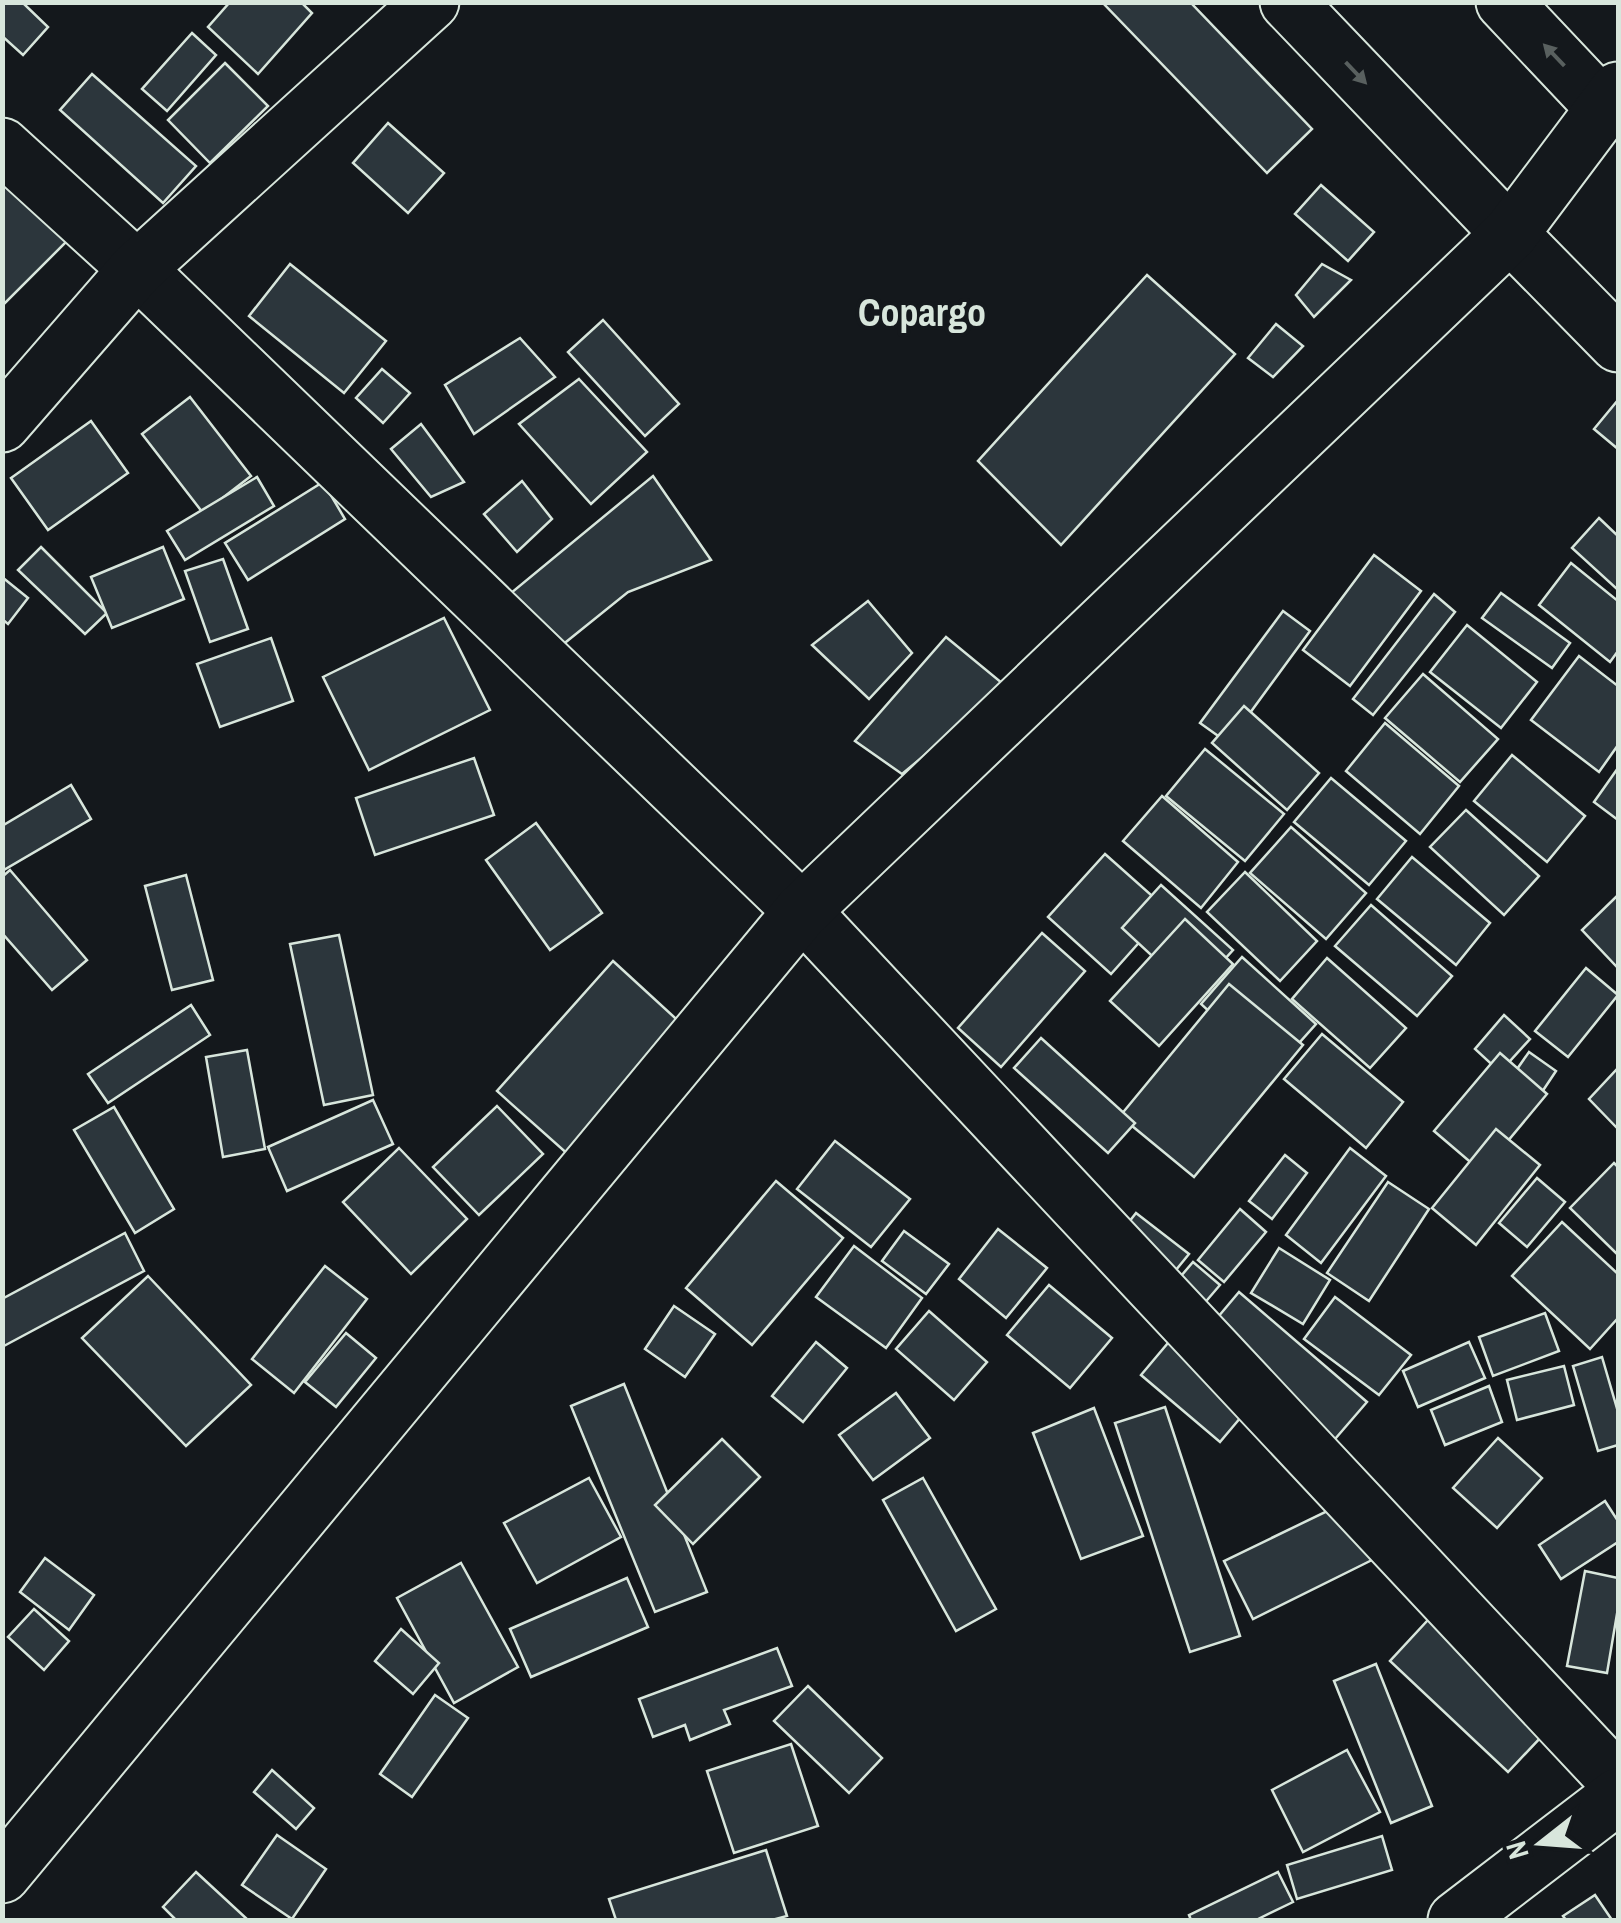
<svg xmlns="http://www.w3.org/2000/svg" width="1621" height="1923" viewBox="0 0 1621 1923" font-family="'Archivo Narrow',sans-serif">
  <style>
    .building { fill: #2c363c; stroke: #d8e6dc; stroke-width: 2.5 }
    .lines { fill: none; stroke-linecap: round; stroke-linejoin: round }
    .minor-casing { stroke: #d8e6dc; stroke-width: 59 }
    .tertiary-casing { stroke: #d8e6dc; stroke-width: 59 }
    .trunk-casing { stroke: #d8e6dc; stroke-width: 59 }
    .minor { stroke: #14181c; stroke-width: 55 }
    .tertiary { stroke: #14181c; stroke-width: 55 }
    .trunk { stroke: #14181c; stroke-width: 55 }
    .oneway { fill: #59605f }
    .labels { text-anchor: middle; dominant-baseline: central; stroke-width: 8; stroke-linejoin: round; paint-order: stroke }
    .district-label { font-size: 38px; font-weight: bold; fill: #d8e6dc; stroke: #14181c }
  </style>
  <rect width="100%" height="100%" fill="#14181c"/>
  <g class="building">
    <polygon points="2,2 22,2 48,27 23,55 2,36"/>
    <polygon points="230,2 301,2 312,13 258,74 208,27"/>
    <polygon points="1102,2 1190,2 1312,129 1267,173"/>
    <polygon points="192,33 216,55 167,111 142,89"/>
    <polygon points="225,63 268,106 210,163 168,120"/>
    <polygon points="92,74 196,166 163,203 60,110"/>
    <polygon points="388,123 444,173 408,213 353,163"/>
    <polygon points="2,165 73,235 2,306"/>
    <polygon points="1321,185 1374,232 1348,261 1295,214"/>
    <polygon points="290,264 386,341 344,393 249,316"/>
    <polygon points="1322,264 1351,280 1314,317 1296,295"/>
    <polygon points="1147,275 1235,354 1061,545 978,461"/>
    <polygon points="603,320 679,404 645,436 568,352"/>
    <polygon points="1276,324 1303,346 1273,377 1248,358"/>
    <polygon points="520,338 555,377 474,434 445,385"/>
    <polygon points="382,369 410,393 383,423 356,398"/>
    <polygon points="579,379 647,452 591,504 519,424"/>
    <polygon points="190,397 251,476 203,513 142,434"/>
    <polygon points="1618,400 1618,449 1594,429"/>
    <polygon points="91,421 128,473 48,530 11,478"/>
    <polygon points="421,424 464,482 431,497 391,449"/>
    <polygon points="653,476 711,560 628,592 561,646 511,593"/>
    <polygon points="257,477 274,506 185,560 167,531"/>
    <polygon points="522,481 552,519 517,552 484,514"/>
    <polygon points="323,482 345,519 248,580 225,543"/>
    <polygon points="1599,518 1618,536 1618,590 1572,548"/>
    <polygon points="41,547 107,613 85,634 18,570"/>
    <polygon points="163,547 184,599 112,628 91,577"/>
    <polygon points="1374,555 1421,591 1350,686 1303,650"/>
    <polygon points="223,559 248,629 210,642 185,571"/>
    <polygon points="1571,563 1618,601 1618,651 1610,662 1539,605"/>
    <polygon points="2,577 28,598 8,624 2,619"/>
    <polygon points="1501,593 1570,643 1552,668 1482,618"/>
    <polygon points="1434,594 1455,612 1373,715 1353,699"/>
    <polygon points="868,601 912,653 869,699 812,645"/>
    <polygon points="1283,611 1310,631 1228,743 1200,723"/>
    <polygon points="444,618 490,710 369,770 323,677"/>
    <polygon points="1467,625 1537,682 1501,728 1430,672"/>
    <polygon points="946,637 1002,683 961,725 902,774 855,741"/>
    <polygon points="271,638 293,701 220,727 197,664"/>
    <polygon points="1579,656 1618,686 1618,745 1599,772 1531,720"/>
    <polygon points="1423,674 1498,739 1460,782 1385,718"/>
    <polygon points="1244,706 1319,773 1287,810 1212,743"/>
    <polygon points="1385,723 1459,786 1420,834 1346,771"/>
    <polygon points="1205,749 1284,814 1245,861 1166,796"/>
    <polygon points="1512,755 1585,816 1547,862 1474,801"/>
    <polygon points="474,758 494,815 375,855 356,798"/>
    <polygon points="1618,768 1618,820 1594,802"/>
    <polygon points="1331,778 1406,841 1369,885 1294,822"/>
    <polygon points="71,785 91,819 2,871 2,826"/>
    <polygon points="1162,796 1238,862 1201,908 1123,841"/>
    <polygon points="1466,810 1539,876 1504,915 1430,847"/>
    <polygon points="536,823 602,913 550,950 486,860"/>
    <polygon points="1291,827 1366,893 1326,939 1250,873"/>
    <polygon points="1105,854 1168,910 1111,974 1048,917"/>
    <polygon points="1412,857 1490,923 1456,965 1377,899"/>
    <polygon points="10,870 87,960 52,990 2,933 2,877"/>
    <polygon points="1245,872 1317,941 1280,981 1207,912"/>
    <polygon points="186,875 213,980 172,990 145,886"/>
    <polygon points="1161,885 1233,950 1193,994 1122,928"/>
    <polygon points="1618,895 1618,964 1616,966 1582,930"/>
    <polygon points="1371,905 1452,976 1417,1016 1335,946"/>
    <polygon points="1185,919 1233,964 1159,1046 1110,1001"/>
    <polygon points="1042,933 1085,971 1001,1067 958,1028"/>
    <polygon points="339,935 373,1095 324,1105 290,944"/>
    <polygon points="1242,957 1316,1024 1274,1071 1201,1004"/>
    <polygon points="1327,958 1406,1028 1370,1068 1292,999"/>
    <polygon points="613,961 686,1028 571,1157 497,1091"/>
    <polygon points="1586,968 1618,995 1568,1057 1535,1031"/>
    <polygon points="1229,984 1303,1045 1194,1177 1120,1116"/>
    <polygon points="191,1005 210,1035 108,1103 88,1074"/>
    <polygon points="1504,1015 1530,1039 1500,1072 1475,1049"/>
    <polygon points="1322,1034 1403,1102 1366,1148 1284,1079"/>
    <polygon points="1041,1038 1135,1123 1108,1153 1014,1068"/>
    <polygon points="247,1050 265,1149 223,1157 206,1057"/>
    <polygon points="1529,1052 1556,1071 1536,1101 1508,1082"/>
    <polygon points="1500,1053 1547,1094 1482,1172 1434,1131"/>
    <polygon points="1618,1068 1618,1129 1589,1099"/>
    <polygon points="373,1100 393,1144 287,1191 268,1147"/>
    <polygon points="497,1106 543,1154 479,1215 433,1167"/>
    <polygon points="114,1107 174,1209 135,1233 74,1130"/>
    <polygon points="1496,1129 1540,1165 1476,1245 1432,1208"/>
    <polygon points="835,1141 910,1199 871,1247 797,1189"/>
    <polygon points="399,1148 467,1219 411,1274 343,1202"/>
    <polygon points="1350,1148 1386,1176 1321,1263 1286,1235"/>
    <polygon points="1285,1155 1307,1173 1272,1219 1249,1201"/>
    <polygon points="1614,1163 1618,1167 1618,1255 1570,1208"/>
    <polygon points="1537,1178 1565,1202 1527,1247 1499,1223"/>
    <polygon points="776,1181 843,1238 752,1345 686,1288"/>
    <polygon points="1388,1182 1429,1209 1369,1301 1327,1273"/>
    <polygon points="1240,1209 1266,1232 1224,1282 1198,1260"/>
    <polygon points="1136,1213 1189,1254 1158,1292 1107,1250"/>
    <polygon points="1562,1222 1618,1274 1618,1318 1590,1349 1512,1276"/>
    <polygon points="998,1229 1047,1268 1006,1318 959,1279"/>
    <polygon points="904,1231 949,1264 926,1294 882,1261"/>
    <polygon points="125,1233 144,1271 2,1347 2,1299"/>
    <polygon points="854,1246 922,1298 886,1348 816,1297"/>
    <polygon points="1279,1248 1330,1280 1303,1324 1251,1293"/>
    <polygon points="1193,1262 1220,1285 1190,1320 1163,1297"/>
    <polygon points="325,1266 367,1299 294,1393 252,1359"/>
    <polygon points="148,1276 251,1385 186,1446 82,1338"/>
    <polygon points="1049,1285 1112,1338 1070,1388 1007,1335"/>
    <polygon points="1239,1292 1367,1402 1329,1446 1202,1336"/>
    <polygon points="1335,1297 1411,1355 1379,1395 1304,1339"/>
    <polygon points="674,1306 715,1334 685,1377 645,1349"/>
    <polygon points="929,1311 987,1362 954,1400 896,1349"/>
    <polygon points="1545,1313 1559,1351 1493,1376 1479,1337"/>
    <polygon points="346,1333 376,1358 336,1407 305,1382"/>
    <polygon points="1173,1337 1252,1404 1220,1442 1141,1375"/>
    <polygon points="816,1342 847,1368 803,1422 772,1396"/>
    <polygon points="1469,1342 1485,1378 1418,1407 1403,1371"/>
    <polygon points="1602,1357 1618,1412 1618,1445 1598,1451 1573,1366"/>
    <polygon points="1564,1366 1574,1405 1517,1420 1507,1380"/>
    <polygon points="624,1384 707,1592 655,1612 571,1406"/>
    <polygon points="1489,1386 1502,1422 1445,1445 1431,1410"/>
    <polygon points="896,1393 930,1438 873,1480 839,1435"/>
    <polygon points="1165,1407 1240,1636 1190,1652 1115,1423"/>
    <polygon points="1094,1408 1143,1536 1081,1559 1033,1433"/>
    <polygon points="1498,1438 1542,1478 1497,1528 1453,1488"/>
    <polygon points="722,1439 760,1477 693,1544 655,1505"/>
    <polygon points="589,1478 621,1537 537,1583 504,1523"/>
    <polygon points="923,1478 996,1609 956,1631 883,1500"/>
    <polygon points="1348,1501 1376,1558 1253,1619 1224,1561"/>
    <polygon points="1605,1501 1618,1521 1618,1542 1561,1579 1539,1545"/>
    <polygon points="45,1558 94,1595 69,1630 20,1592"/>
    <polygon points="461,1563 518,1667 454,1703 397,1598"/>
    <polygon points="1585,1571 1618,1578 1618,1608 1607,1673 1567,1666"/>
    <polygon points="627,1578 648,1627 531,1677 510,1629"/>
    <polygon points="1440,1607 1559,1718 1508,1772 1390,1661"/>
    <polygon points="34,1609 69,1641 44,1670 8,1637"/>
    <polygon points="401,1629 439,1663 413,1694 375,1661"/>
    <polygon points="777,1648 792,1686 724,1710 730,1724 690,1740 685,1725 653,1737 639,1699"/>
    <polygon points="1376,1664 1432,1806 1391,1823 1334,1681"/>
    <polygon points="808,1686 882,1758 849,1793 774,1721"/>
    <polygon points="435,1695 468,1718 412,1797 380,1774"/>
    <polygon points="791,1744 818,1826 734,1853 707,1771"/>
    <polygon points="1347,1750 1380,1812 1303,1852 1272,1790"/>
    <polygon points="272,1770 314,1808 296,1829 254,1792"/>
    <polygon points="277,1835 326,1869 292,1919 242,1885"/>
    <polygon points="1382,1836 1392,1870 1297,1899 1287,1865"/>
    <polygon points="766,1850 787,1916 772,1920 616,1920 609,1899"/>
    <polygon points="196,1872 248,1920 176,1920 163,1907"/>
    <polygon points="1278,1872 1293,1902 1256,1920 1191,1920 1189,1915"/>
    <polygon points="1595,1895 1612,1920 1566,1920 1563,1916"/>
  </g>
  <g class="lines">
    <g class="minor-casing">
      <g id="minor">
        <polyline points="2,146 137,269 802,911 1618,1782"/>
        <polyline points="1510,234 1618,344"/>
        <polyline points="2,424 137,269 431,2"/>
        <polyline points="1456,1920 1618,1796"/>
      </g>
    </g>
    <g class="tertiary-casing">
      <g id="tertiary">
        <polyline points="1288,2 1510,234"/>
        <polyline points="1504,2 1604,108"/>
      </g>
    </g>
    <g class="trunk-casing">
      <polyline id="trunk" points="2,1875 802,911 1510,234 1618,90"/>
    </g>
    <use href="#minor" class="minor"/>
    <use href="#tertiary" class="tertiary"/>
    <use href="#trunk" class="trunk"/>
  </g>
  <defs><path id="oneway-solid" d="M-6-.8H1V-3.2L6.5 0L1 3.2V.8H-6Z" transform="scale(2.5)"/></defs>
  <g class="oneway">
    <use href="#oneway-solid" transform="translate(1554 55) rotate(-134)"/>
    <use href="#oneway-solid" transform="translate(1356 73) rotate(46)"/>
  </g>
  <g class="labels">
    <g class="district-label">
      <text x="922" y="312">Copargo</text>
    </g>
  </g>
  <rect width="1621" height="1923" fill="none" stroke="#d8e6dc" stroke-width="10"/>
  <g transform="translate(1541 1843) rotate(253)" stroke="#14181c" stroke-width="8" paint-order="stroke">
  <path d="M0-8L18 38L0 25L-18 38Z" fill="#d8e6dc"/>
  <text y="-15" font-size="28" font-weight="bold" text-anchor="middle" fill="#d8e6dc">N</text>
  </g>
</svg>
